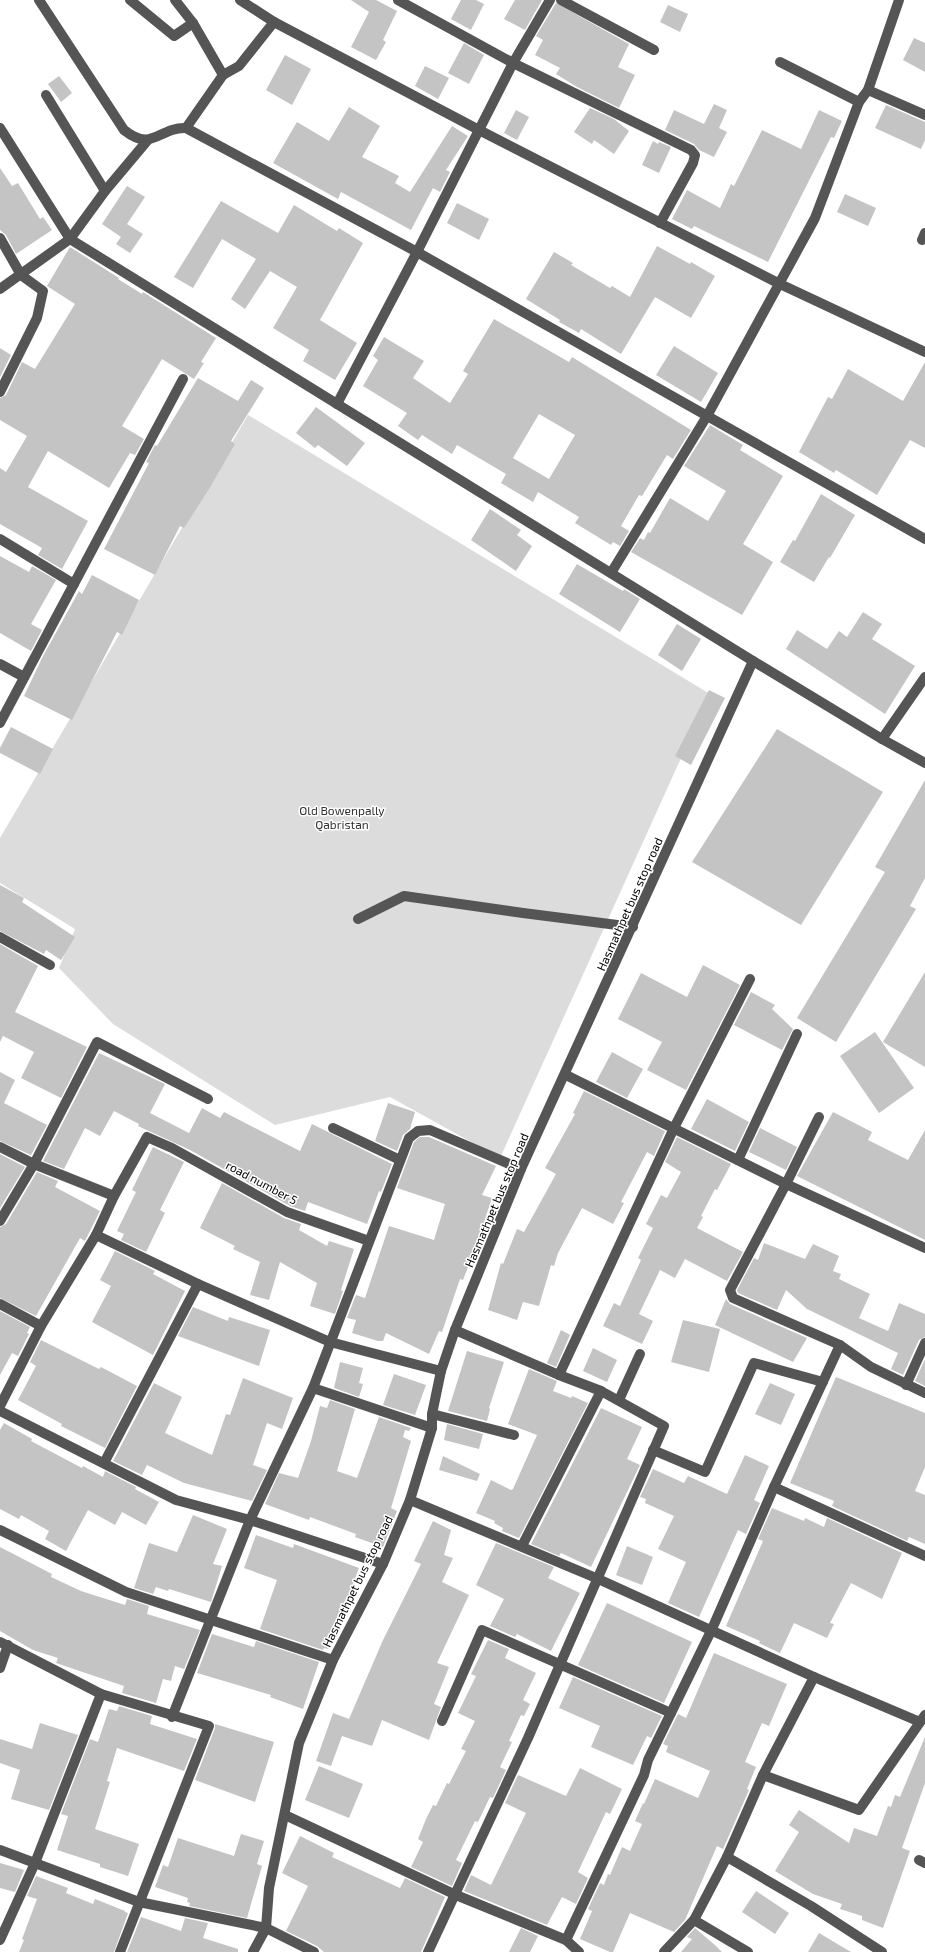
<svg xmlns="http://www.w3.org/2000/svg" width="925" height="1952" viewBox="0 0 925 1952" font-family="'Exo 2',sans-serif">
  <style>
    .green { fill: #dcdcdc }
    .building { fill: #c4c4c4; fill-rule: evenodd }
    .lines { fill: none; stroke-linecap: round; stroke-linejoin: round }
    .minor { stroke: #555; stroke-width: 10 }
    .labels { text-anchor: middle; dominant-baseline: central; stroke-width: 3; stroke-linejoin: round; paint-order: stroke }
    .park-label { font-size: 12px; fill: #333; stroke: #fff }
    .street-label { font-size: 12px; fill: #000; stroke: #fff }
  </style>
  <rect width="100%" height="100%" fill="#fff"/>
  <polygon class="green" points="248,415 710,694 500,1158 390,1097 275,1125 113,1024 59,968 75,929 0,883 0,838"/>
  <g class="building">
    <polygon points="351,0 376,0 397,11 383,40 386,42 376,60 351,47 369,12"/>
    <polygon points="461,0 476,0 484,4 471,30 451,19"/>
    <polygon points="515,0 542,0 525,30 504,19"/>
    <polygon points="556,3 629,44 618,67 635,75 619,108 577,87 556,74 560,68 535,55 543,40 536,36"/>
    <polygon points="668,5 688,14 680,32 660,22"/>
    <polygon points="914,38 925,43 925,72 903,60"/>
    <polygon points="464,43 484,55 469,84 448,73"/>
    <polygon points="285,55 311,69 292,105 266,90"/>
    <polygon points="425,66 449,78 438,99 415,86"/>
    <polygon points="59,76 72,93 61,102 48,84"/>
    <polygon points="714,104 727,110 719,128 727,132 714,157 699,150 694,144 665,130 674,110 704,124"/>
    <polygon points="886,105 925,122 925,140 921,149 875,128"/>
    <polygon points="349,107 380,126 362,157 399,176 395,183 410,192 452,126 468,136 446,170 450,172 440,192 433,188 411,230 341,192 338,199 273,163 297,122 329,141"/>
    <polygon points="590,108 614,119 629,131 614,154 594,140 592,144 574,132"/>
    <polygon points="516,110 529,117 517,140 504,133"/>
    <polygon points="819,110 842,121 834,138 831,137 768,262 694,226 692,229 672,219 687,190 720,208 731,184 734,186 762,130 801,149"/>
    <polygon points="653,141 658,144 659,142 671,147 659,173 642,165"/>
    <polygon points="0,168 12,186 18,183 40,219 43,217 52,230 16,254 6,235 0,230"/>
    <polygon points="127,186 145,197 127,224 143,234 130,253 116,244 121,237 102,224"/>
    <polygon points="845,194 876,208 868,226 837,212"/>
    <polygon points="221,201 278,233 294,205 337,231 339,228 363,243 320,320 357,343 335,380 303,361 309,350 273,328 297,287 270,271 245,309 231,299 256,259 222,239 193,288 174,277"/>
    <polygon points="457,203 489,219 479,240 447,223"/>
    <polygon points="657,246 690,264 691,262 715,276 691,318 655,297 621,354 581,329 579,333 559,322 560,320 526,299 554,252 573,263 571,265 610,288 612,286 630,297"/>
    <polygon points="70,247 119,278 118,279 142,294 143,292 216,338 201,362 204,363 194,379 162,359 122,426 144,439 135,455 130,453 109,488 48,451 28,487 88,521 62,569 38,555 42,548 0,524 0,468 6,472 27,436 0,420 0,398 6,395 22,362 35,369 75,304 47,286"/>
    <path d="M494 319 569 362 572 357 691 430 673 459 667 455 642 496 639 495 621 526 629 531 620 546 613 542 611 545 575 523 579 517 538 492 533 502 501 483 506 474 457 445 452 454 422 435 418 440 398 426 407 413 363 386 378 360 373 356 384 337 424 361 413 378 450 403 468 374 463 371ZM539 414 575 435 549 479 513 458Z"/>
    <polygon points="674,346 718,373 701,402 656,375"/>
    <polygon points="0,348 11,355 0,377"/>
    <polygon points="925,362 925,448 910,440 877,495 836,470 834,473 799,452 828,397 832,399 848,369 903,401"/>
    <polygon points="198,378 238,401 251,380 264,388 231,441 235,444 209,489 184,528 180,526 155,575 104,549 149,463 146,462 155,445 157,446"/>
    <polygon points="316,407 365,443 347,466 318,445 315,448 296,433"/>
    <polygon points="710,425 743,445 740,450 783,476 743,544 773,562 742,615 631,552 640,538 644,540 648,532 650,533 670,498 708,521 726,491 684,466"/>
    <polygon points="821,494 855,515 830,558 829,557 814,582 780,562 793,540 795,541"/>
    <polygon points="490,509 521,530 517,535 532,546 516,571 471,540"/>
    <polygon points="0,556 29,572 32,566 56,580 31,624 42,630 31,651 0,633"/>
    <polygon points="577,564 623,591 624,589 640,599 620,632 559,594"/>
    <polygon points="92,575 139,600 122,635 117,632 72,720 24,696 42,658 79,591 82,594"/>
    <polygon points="863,612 882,624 872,639 915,666 885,714 786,649 797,630 827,649 839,631 847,637"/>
    <polygon points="677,624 701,639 682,671 658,655"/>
    <polygon points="709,690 725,698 691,765 675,756"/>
    <polygon points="11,727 53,749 40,774 0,753 0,748"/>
    <polygon points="777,729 883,792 801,925 692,862"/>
    <polygon points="925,780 925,878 910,906 916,909 836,1042 797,1018 885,872 875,867"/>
    <polygon points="0,885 24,898 22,902 75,937 61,960 46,950 44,954 0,931"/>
    <polygon points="0,944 38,966 15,1012 87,1047 61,1098 21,1078 34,1052 3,1036 0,1042"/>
    <polygon points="703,965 740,985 686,1090 647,1070 662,1042 618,1019 641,973 687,997"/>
    <polygon points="925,972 925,1067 883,1042"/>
    <polygon points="751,992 775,1005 772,1009 793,1029 782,1050 734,1025"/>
    <polygon points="875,1032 914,1088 879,1113 840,1056"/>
    <polygon points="612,1052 643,1069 627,1098 596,1082"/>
    <polygon points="99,1053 165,1084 150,1113 189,1133 202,1108 220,1118 224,1112 300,1151 312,1124 392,1164 381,1192 379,1191 367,1224 308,1202 305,1211 290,1206 190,1150 138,1126 139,1124 114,1111 100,1136 85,1128 64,1169 43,1161"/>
    <polygon points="0,1072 15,1080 4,1103 47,1125 31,1155 0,1141"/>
    <polygon points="584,1091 665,1131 654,1156 647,1152 621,1202 624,1203 613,1224 582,1208 558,1253 554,1266 551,1265 539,1306 523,1302 517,1320 488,1310 501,1263 503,1264 517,1229 524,1232 556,1174 545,1168 575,1114 573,1113"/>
    <polygon points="707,1099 749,1122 735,1151 691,1129"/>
    <polygon points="388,1103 415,1112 410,1129 403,1135 397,1151 375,1141"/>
    <polygon points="833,1112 872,1132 868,1140 908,1160 925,1130 925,1240 797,1176"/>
    <polygon points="760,1128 797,1147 786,1170 749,1152"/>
    <polygon points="420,1137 429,1137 496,1166 482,1195 492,1198 474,1252 463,1280 460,1279 442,1332 439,1331 429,1354 386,1333 383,1341 378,1341 352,1333 356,1320 347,1318 356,1295 365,1298 389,1226 434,1240 445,1204 397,1188 414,1142"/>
    <polygon points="677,1137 731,1164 717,1190 715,1189 701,1216 703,1217 697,1228 743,1252 727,1281 685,1259 675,1278 660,1270 639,1314 653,1321 642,1344 603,1326 614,1303 620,1306 641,1260 638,1258 653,1228 646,1224 661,1195 667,1198 681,1172 665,1162"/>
    <polygon points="153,1147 184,1162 160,1210 165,1213 146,1252 121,1240 124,1234 117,1231 136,1192 132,1190"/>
    <polygon points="0,1154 25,1167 0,1208"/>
    <polygon points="37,1172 58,1181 55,1187 100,1211 85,1241 80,1238 36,1316 0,1298 0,1227 6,1224"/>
    <polygon points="222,1183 284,1218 301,1224 299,1230 327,1246 329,1241 354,1249 341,1290 343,1291 335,1314 310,1306 317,1283 280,1262 269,1300 250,1295 260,1262 233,1249 235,1246 200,1228"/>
    <polygon points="764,1243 805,1259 813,1244 839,1256 833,1271 841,1274 839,1279 870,1294 859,1318 888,1331 899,1303 925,1314 925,1337 919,1340 903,1375 891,1369 898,1353 807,1309 786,1290 777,1310 738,1293 737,1290 754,1258 758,1260"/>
    <polygon points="115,1251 155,1271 153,1274 185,1291 153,1355 92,1322 111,1286 100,1280"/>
    <polygon points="726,1299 730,1304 807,1338 793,1362 715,1325"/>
    <polygon points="193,1307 228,1321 229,1317 270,1330 259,1366 178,1336"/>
    <polygon points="0,1311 30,1327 27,1333 29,1334 18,1356 12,1353 0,1375"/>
    <polygon points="683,1320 720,1329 709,1372 671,1362"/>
    <polygon points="561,1330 570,1335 556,1367 547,1363"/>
    <polygon points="41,1340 99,1369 101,1367 137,1386 105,1448 61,1426 62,1424 18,1400 36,1366 30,1362"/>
    <polygon points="593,1348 617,1360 607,1382 583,1371"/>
    <polygon points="467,1351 504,1362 489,1408 490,1409 487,1421 448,1411"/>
    <polygon points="925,1359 925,1386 915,1381"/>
    <polygon points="340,1362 363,1368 359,1383 363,1384 359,1397 334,1388"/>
    <polygon points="529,1369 557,1381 553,1391 571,1398 572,1396 588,1403 519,1538 502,1531 503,1528 494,1523 495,1521 476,1513 491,1480 511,1490 513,1489 537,1435 508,1424"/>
    <polygon points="394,1374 426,1385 415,1415 383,1405"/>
    <polygon points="836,1377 925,1413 925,1467 915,1491 925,1495 925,1544 909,1537 907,1541 832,1506 834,1501 790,1483"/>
    <polygon points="243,1378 293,1398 282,1429 267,1423 253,1465 267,1470 252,1501 184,1483 147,1465 142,1475 113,1461 154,1383 182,1397 165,1433 212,1455 226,1414 230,1415"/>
    <polygon points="770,1383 795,1394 781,1425 755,1414"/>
    <polygon points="330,1400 355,1409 337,1471 357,1478 379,1417 411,1428 409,1431 405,1430 403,1437 411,1441 391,1508 397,1511 383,1547 355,1537 356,1534 310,1517 309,1520 265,1504 279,1473 298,1478 311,1441 320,1406 327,1408"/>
    <polygon points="601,1408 642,1427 627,1459 640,1465 591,1567 561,1553 559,1556 531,1544"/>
    <polygon points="4,1423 32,1439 31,1441 82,1468 83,1466 103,1477 105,1471 136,1487 135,1489 159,1502 146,1525 122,1512 115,1525 88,1510 66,1551 45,1539 49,1531 21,1515 19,1519 0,1509 0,1430"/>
    <polygon points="447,1424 483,1434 479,1449 444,1440"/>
    <polygon points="745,1455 769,1466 754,1500 760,1503 746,1534 738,1530 699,1617 668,1603 686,1562 658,1549 674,1516 645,1503 646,1499 640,1497 653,1469 684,1483 688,1476 727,1494"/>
    <polygon points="443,1456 480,1474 477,1481 439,1470"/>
    <polygon points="772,1508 804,1521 805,1518 824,1527 827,1518 902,1553 882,1599 851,1583 830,1623 834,1624 827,1638 794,1623 780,1653 759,1643 760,1641 726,1626 763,1541 758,1539"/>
    <polygon points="193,1515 227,1529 213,1564 222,1566 211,1602 169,1589 168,1591 156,1587 153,1594 134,1588 149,1543 177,1552"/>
    <polygon points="433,1521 451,1530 444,1555 453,1558 442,1582 469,1595 437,1663 449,1667 434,1704 441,1707 429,1740 382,1720 372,1746 342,1736 331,1766 316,1761 333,1713 349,1719 383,1640 421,1564 414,1561"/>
    <polygon points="256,1535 293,1548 294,1544 359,1568 328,1649 324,1648 323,1650 260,1629 277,1580 244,1568"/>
    <polygon points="496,1543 554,1567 548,1578 580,1593 551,1651 517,1634 515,1637 490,1626 504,1599 476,1585"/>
    <polygon points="627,1546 653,1557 642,1585 616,1575"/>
    <polygon points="0,1547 52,1574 51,1577 81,1591 125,1605 127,1599 149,1606 147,1614 200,1630 184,1669 175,1666 171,1681 163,1679 156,1703 122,1693 124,1686 56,1663 58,1658 33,1650 0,1631"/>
    <polygon points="607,1603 692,1642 664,1703 578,1665"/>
    <polygon points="212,1634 254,1647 256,1641 319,1662 303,1709 270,1697 271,1695 197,1673"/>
    <polygon points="488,1640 509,1649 505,1658 536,1673 523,1700 530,1704 524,1716 521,1715 509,1741 512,1742 500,1767 506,1770 493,1798 490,1797 478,1822 475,1821 456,1860 462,1863 452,1886 411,1867 423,1842 418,1839 426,1819 433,1805 436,1806 447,1783 449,1784 466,1751 461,1749 475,1721 458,1713 476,1676 471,1674"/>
    <polygon points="714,1653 787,1684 769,1726 762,1723 745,1762 756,1767 747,1789 749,1790 723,1849 717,1846 685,1920 674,1932 630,1913 613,1952 610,1952 580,1939 592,1911 588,1909 600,1883 604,1885 608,1874 610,1875 622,1847 630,1851 642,1824 635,1821 643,1803 644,1804 655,1779 698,1798 710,1771 666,1752 668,1746 663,1744 678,1714 686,1718"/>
    <polygon points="573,1677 662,1716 651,1738 647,1736 633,1765 591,1747 600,1726 559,1708"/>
    <polygon points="119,1706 152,1716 150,1724 197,1739 184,1771 117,1748 107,1781 110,1782 95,1829 139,1844 128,1876 100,1867 100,1864 57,1850 68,1816 61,1814 90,1739 98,1742 109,1709 117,1711"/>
    <polygon points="40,1723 78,1735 49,1810 11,1799 20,1770 0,1763 0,1739 32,1749"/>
    <polygon points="215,1724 274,1742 255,1802 195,1780 215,1728"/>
    <polygon points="925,1737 925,1783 902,1848 910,1851 883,1928 862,1920 862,1916 840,1909 842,1904 813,1894 775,1871 799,1832 789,1825 799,1810 849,1843 854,1828 877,1836 888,1806 891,1807 895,1795 900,1797"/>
    <polygon points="319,1766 363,1784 349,1818 305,1800"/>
    <polygon points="580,1768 622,1789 610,1814 606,1812 578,1872 588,1878 576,1904 562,1897 547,1925 464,1891 471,1875 491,1885 526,1813 505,1803 518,1775 566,1796"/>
    <polygon points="241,1834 264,1841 257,1864 262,1866 247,1918 189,1906 190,1903 187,1902 188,1898 155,1887 163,1865 168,1867 178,1838 234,1856"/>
    <polygon points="300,1836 334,1853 332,1857 400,1888 405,1878 445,1897 421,1952 324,1952 317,1946 286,1931 308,1886 282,1873"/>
    <polygon points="0,1863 24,1870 15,1892 0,1888"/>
    <polygon points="36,1876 68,1888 66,1893 93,1904 95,1899 125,1911 125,1912 128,1913 114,1952 19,1952 24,1940 22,1939 37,1899 27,1896"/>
    <polygon points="756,1891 789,1913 775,1934 742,1912"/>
    <polygon points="141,1917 181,1931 185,1918 208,1923 203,1938 238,1949 238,1952 127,1952"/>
    <polygon points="521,1928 538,1936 530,1952 509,1952"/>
    <polygon points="695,1928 716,1946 722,1952 681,1952 692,1939 687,1937"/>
    <polygon points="819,1933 851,1952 808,1952"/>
  </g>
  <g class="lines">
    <g class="minor">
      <path d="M39 0 124 130C153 153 158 127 186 128L417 252 925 539"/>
      <polyline points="130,0 174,36 193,23"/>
      <polyline points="175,0 193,23 223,75"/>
      <polyline points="240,0 274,22 479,130 780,284 925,352"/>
      <polyline points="398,0 513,63 691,150 695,155 693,163 660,223"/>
      <polyline points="561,0 654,50"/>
      <polyline points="780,62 859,102"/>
      <polyline points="868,90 925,115"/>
      <polyline points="46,95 105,191"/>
      <polyline points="0,128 70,239 753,661"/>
      <polyline points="186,128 223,75 239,66 274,22"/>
      <polyline points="0,238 21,275 43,291 37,318 0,392"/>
      <polyline points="922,240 925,233"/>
      <polyline points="0,289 70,239 105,191 147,141"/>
      <polyline points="337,404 417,252 513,63 550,0"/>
      <polyline points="0,539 74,584"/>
      <polyline points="611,573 707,416 815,218 859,102 868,90 899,0"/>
      <polyline points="0,664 24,677"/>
      <polyline points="0,723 183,379"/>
      <polyline points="882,739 925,677"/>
      <polyline points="358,919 404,896 523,913 633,927"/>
      <polyline points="0,937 50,965"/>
      <polyline points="566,1075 786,1184 925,1248"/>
      <polyline points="819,1117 786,1184 730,1290 733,1298 840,1345 871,1367 925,1393"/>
      <polyline points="333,1128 400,1160"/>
      <polyline points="0,1147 34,1164 114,1196"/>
      <polyline points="738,1160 797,1034"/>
      <polyline points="0,1221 34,1164 97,1042 208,1099"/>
      <polyline points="96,1235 198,1284 330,1342 441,1371"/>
      <polyline points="0,1304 41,1326"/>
      <polyline points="559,1375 674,1128 750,979"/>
      <polyline points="906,1385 925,1343"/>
      <polyline points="313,1388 432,1428"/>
      <polyline points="619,1400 640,1354"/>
      <polyline points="0,1406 41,1326 96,1235 114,1196 147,1137 172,1148 287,1212 369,1241"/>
      <polyline points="0,1411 176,1500 250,1520 383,1564"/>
      <polyline points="432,1414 514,1435"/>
      <polyline points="653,1450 705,1472 754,1363 823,1382"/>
      <polyline points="104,1463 198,1284"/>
      <polyline points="774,1487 925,1556"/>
      <polyline points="410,1500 596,1578 814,1677 920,1722"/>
      <polyline points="0,1530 126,1592 333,1660"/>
      <polyline points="522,1546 601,1391"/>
      <polyline points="0,1642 101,1694 209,1726 120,1952"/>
      <polyline points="0,1668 8,1645"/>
      <polyline points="172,1717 250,1520 313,1388 409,1138 418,1131 430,1130 521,1169"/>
      <polyline points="442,1721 482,1630 671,1713"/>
      <polyline points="763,1775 859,1810 925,1715"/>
      <polyline points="285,1815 456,1895 566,1940 579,1952"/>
      <polyline points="0,1850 139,1902 266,1928 314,1952"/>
      <polyline points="727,1857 811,1906 882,1952"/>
      <polyline points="919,1860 925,1863"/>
      <polyline points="694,1920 748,1952"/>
      <polyline points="0,1940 35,1863 101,1694"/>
      <polyline points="566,1940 644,1775 648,1760 712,1629 774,1487 840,1345"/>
      <polyline points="253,1952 266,1928 269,1888 299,1743 333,1660 383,1564 410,1500 432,1428 432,1414 441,1371 455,1330 521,1169 753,661 882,739 925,763"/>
      <polyline points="428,1952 528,1738 664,1426 601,1391 559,1375 455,1330"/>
      <polyline points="664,1952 694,1920 727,1857 763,1775 814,1677"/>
    </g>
  </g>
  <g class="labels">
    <g class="park-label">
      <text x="342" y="810">Old Bowenpally<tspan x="342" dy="14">Qabristan</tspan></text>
    </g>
    <g class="street-label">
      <text transform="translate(629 904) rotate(-66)">Hasmathpet bus stop road</text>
      <text transform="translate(262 1182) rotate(28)">road number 5</text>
      <text transform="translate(496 1200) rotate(-67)">Hasmathpet bus stop road</text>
      <text transform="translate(357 1581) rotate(-64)">Hasmathpet bus stop road</text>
    </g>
  </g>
</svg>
